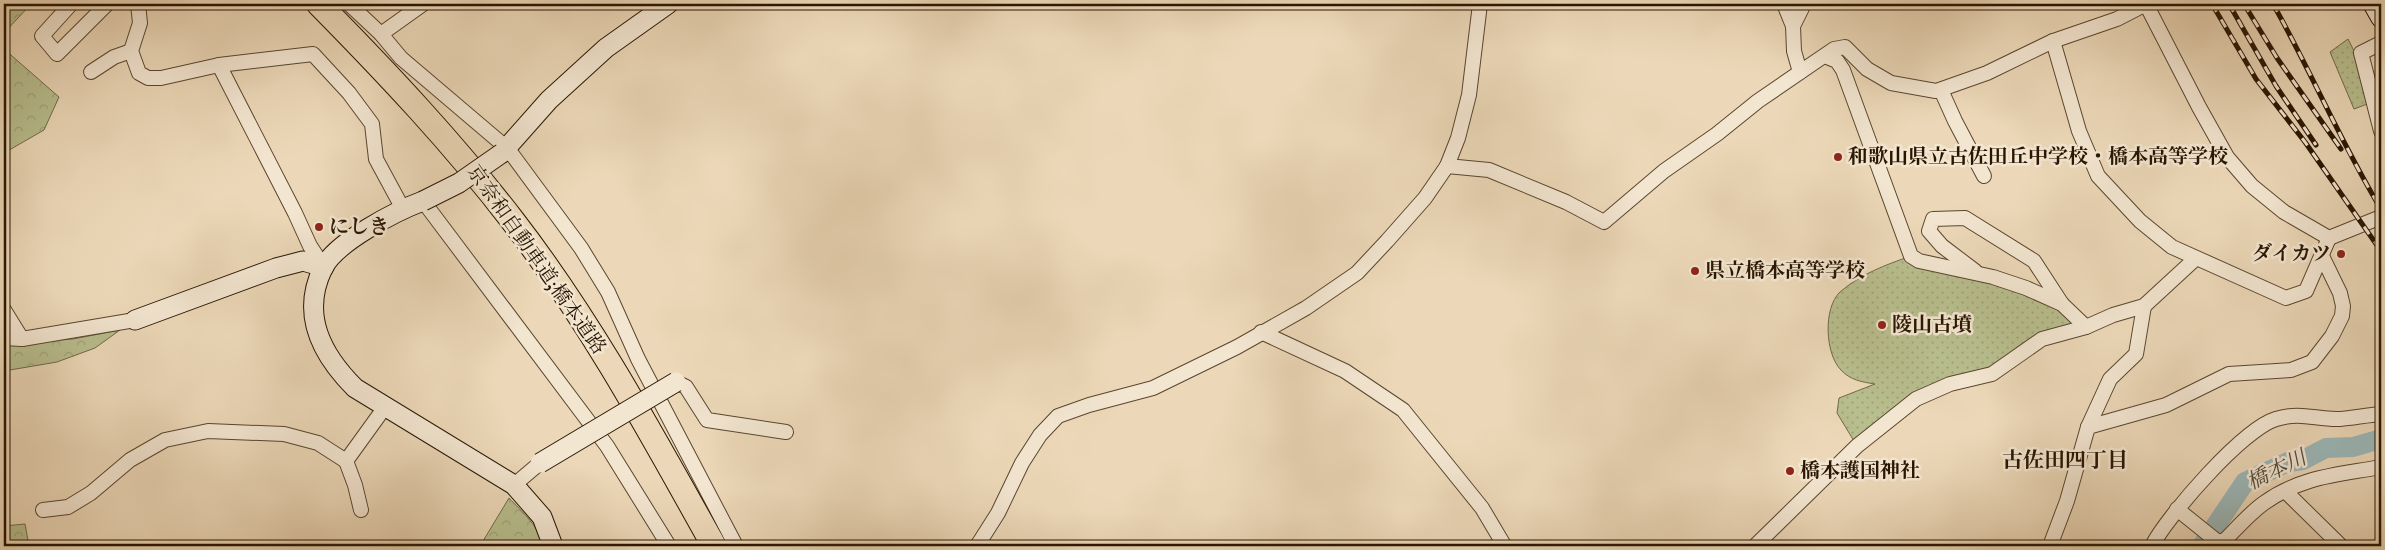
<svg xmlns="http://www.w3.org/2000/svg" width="2385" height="550" viewBox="0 0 2385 550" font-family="'IM FELL English','Noto Serif JP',serif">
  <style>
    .forest { fill: url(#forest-crowns); stroke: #706a48 }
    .park { fill: url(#park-dots); stroke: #706a48 }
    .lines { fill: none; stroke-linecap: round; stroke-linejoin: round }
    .river { stroke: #9cb8b9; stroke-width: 20 }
    .street-casing { stroke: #59462f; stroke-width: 16 }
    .secondary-casing { stroke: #281501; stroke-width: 21 }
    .highway-casing { stroke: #281501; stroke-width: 26 }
    .street { stroke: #f3e6d1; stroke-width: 14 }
    .secondary { stroke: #f3e6d1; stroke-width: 19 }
    .highway { stroke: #ecd8b8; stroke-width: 24 }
    .rail-casing { stroke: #281501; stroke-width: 5 }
    .rail { stroke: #f3e6d1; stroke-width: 3; stroke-dasharray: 9; stroke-linecap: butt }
    .secondary-bridge-casing { stroke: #281501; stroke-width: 21; stroke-linecap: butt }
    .secondary-bridge { stroke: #f3e6d1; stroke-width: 19 }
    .poi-dot { fill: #8f2418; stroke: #f3e6d1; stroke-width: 2 }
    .labels { text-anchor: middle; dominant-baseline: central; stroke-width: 5; stroke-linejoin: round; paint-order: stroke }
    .poi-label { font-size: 20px; font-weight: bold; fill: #281501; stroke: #f3e6d1; text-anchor: start }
    .street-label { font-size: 20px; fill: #281501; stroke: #f3e6d1 }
    .neighbourhood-label { font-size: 21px; font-weight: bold; fill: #281501; stroke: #f3e6d1 }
    .water-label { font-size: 21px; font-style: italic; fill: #514e41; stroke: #f3e6d1 }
  </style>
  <defs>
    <pattern id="forest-crowns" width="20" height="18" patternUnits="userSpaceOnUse" patternTransform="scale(1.25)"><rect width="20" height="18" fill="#b8be8e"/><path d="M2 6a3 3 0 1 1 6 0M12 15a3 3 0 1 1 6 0" fill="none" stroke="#9ea279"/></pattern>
    <pattern id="park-dots" width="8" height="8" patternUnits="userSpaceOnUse" patternTransform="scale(1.25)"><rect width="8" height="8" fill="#b8be8e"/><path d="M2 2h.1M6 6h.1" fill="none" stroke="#9ea279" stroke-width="1.8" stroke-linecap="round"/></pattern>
  </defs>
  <rect width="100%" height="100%" fill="#ecd8b8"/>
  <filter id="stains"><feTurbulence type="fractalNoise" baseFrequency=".004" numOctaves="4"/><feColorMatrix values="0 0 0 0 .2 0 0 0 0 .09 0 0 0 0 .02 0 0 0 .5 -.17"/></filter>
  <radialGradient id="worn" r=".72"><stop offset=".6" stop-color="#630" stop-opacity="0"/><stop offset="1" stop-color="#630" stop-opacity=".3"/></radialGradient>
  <g class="forest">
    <polygon points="4,4 31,4 4,33"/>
    <polygon points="4,49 59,97 44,130 4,153"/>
    <polygon points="120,330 95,348 57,362 4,371 4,344 73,339"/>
    <path d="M509 498C521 511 541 528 543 546H480Z"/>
    <polygon points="25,524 29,546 4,546 4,526"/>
  </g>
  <g class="park">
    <polygon points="2348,39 2358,59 2370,103 2354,109 2330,52"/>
    <path d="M1911 256 2062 304 2086 327 2047 337 1992 374 1950 384 1857 446 1837 413 1839 398 1875 384C1862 382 1850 380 1841 370 1825 354 1823 308 1840 292 1861 274 1885 265 1911 256Z"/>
  </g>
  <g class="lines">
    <polyline class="river" points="2202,546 2245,482 2288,462 2303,460 2326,448 2353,447 2381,439"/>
    <g class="street-casing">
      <g id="street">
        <polyline points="71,4 42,36 57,54 107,4"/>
        <polyline points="138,4 140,23 131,51 139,73 148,78 161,78 219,65 313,54 349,93 372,124 376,159 403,209"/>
        <polyline points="349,4 381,34 401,58 508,149 581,248 608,292 638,359 736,546"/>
        <polyline points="1784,4 1793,26"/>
        <polyline points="2146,4 2199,107 2227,157 2252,186 2284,212 2329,238 2381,217"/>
        <polyline points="381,34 423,4"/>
        <polyline points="2053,41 2079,131 2098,176 2140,221 2172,247 2286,298 2306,291 2329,238"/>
        <polyline points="2381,43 2361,53 2381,131"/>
        <polyline points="1825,56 1837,61 1843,70 1911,256 1919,261 1993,277 2026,288 2062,304 2086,327"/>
        <polyline points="219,65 295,213 310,246 324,267"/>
        <polyline points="91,72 114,57 131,51"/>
        <polyline points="1800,72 1794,51 1793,26 1804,4"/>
        <polyline points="1941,90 1955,121 1984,176"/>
        <polyline points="1447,166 1489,170 1566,202 1604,222 1664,171 1717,134 1758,101 1834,49 1845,47 1867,69 1891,83 1936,91 1987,73 2053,41 2117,19 2146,4"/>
        <polyline points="423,201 607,446 669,546"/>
        <polyline points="1975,271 1942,246 1929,231 1933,219 1965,218 2034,261 2062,304"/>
        <polyline points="4,310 22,339"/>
        <polyline points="1261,332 1345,371 1403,410 1482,508 1504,545 1503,546"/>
        <polyline points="4,338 22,339 135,320"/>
        <polyline points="676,382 686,387 707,420 786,432"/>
        <polyline points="2088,427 2110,379 2136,354 2144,306"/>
        <polyline points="514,485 540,463"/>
        <polyline points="2285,491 2341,546"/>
        <path d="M2177 509 2218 542 2225 540C2237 528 2250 513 2264 503 2302 476 2338 475 2381 467"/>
        <polyline points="43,510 68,507 91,493 130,460 165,440 208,431 284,434 318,443 346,461"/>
        <polyline points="361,510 355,485 346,461 385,407"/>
        <polyline points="977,546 998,513 1022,463 1040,435 1058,416 1089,405 1153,388 1237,347 1306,308 1357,273 1387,241 1425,198 1447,166 1458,138 1469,95 1480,4"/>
        <polyline points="1755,546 1857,446 1916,399 1950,384 1992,374 2042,339 2086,327 2113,315 2144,306 2195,259"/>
        <polyline points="2050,546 2067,501 2088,427 2166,405 2229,374 2291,370 2312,362 2332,336 2342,316 2343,306 2340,293 2322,256"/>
        <path d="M2152 546C2168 515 2243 429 2276 419 2302 411 2316 420 2340 419 2353 418 2367 415 2381 414"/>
      </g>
    </g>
    <g class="secondary-casing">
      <g id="secondary">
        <polyline points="2373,4 2381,18"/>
        <polyline points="502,153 549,100 606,48 668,4"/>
        <path d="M423 201C396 211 336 242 323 268 300 315 322 355 355 388L514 485 542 517 553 546"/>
        <polyline points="135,320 276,268 303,261 324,267"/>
      </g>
    </g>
    <g class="highway-casing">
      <path id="highway" d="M319 4C387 73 453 143 513 221 591 322 652 435 714 546"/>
    </g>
    <use href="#street" class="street"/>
    <use href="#secondary" class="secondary"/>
    <use href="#highway" class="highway"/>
    <g class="rail-casing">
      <g id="rail">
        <polyline points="2212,4 2256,79 2305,142 2381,251"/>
        <polyline points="2229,4 2276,86 2316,145"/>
        <polyline points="2244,4 2277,58 2341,149"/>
        <path d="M2273 4C2311 71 2341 143 2381 209"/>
      </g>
    </g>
    <use href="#rail" class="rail"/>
    <g class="secondary-bridge-casing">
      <g id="secondary-bridge">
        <polyline points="423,201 459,183 502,153"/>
        <polyline points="540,463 676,382"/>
      </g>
    </g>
    <use href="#secondary-bridge" class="secondary-bridge"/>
  </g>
  <g class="poi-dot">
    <circle cx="1838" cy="157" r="5"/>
    <circle cx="319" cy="227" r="5"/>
    <circle cx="2341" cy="254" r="5"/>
    <circle cx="1695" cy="271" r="5"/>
    <circle cx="1882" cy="325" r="5"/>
    <circle cx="1790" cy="471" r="5"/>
  </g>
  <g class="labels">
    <g class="poi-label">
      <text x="1848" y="157">和歌山県立古佐田丘中学校・橋本高等学校</text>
      <text x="329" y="227">にしき</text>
      <text x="2331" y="254" text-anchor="end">ダイカツ</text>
      <text x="1705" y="271">県立橋本高等学校</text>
      <text x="1892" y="325">陵山古墳</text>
      <text x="1800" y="471">橋本護国神社</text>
    </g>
    <g class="street-label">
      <text transform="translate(536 260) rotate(55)">京奈和自動車道;橋本道路</text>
    </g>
    <g class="neighbourhood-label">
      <text x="2065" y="461">古佐田四丁目</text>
    </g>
    <g class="water-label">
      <text transform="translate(2277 471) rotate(-26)">橋本川</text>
    </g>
  </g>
  <rect width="2385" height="550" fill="none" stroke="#ecd8b8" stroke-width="20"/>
  <rect x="5" y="5" width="2375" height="540" fill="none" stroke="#281501" stroke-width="2.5"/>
  <rect x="10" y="10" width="2365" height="530" fill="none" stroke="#281501"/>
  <rect width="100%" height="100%" filter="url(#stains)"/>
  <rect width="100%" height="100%" fill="url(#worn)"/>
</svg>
